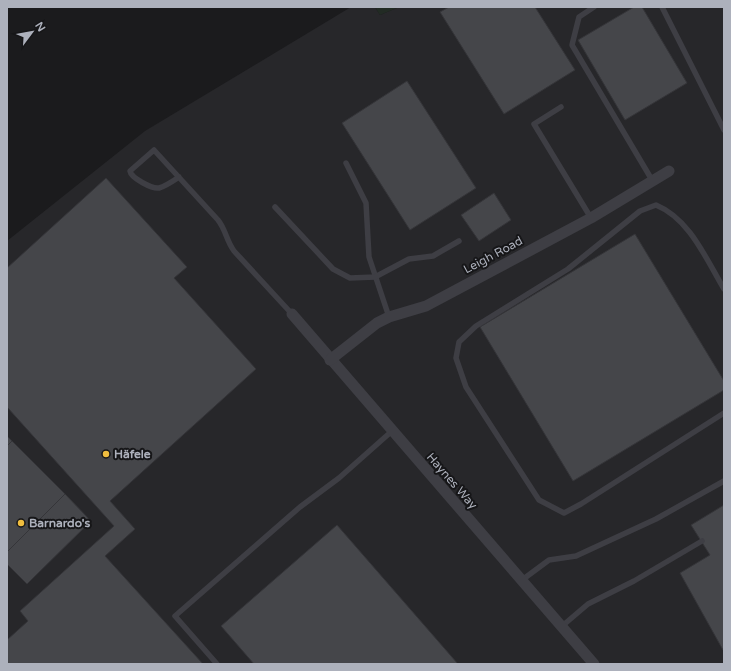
<svg xmlns="http://www.w3.org/2000/svg" width="731" height="671" viewBox="0 0 731 671" font-family="'Varela Round',sans-serif">
  <style>
    .built { fill: #27272a }
    .green { fill: #222b24 }
    .building { fill: #45464a; stroke: #353539 }
    .lines { fill: none; stroke-linecap: round; stroke-linejoin: round }
    .lane { stroke: #3e3e44; stroke-width: 5.5 }
    .street { stroke: #3e3e44; stroke-width: 11 }
    .poi-dot { fill: #f1be3f; stroke: #161618; stroke-width: 1.5 }
    .labels { text-anchor: middle; dominant-baseline: central; stroke-width: 4; stroke-linejoin: round; paint-order: stroke }
    .street-label { font-size: 12px; fill: #adb1bc; stroke: #161618 }
    .poi-label { font-size: 12px; font-weight: bold; fill: #adb1bc; stroke: #161618; text-anchor: start }
  </style>
  <rect width="100%" height="100%" fill="#1b1b1d"/>
  <polygon class="built" points="351,7 375,7 380,15 399,7 724,7 724,664 7,664 7,241 145,131"/>
  <polygon class="green" points="375,7 399,7 380,15"/>
  <g class="building">
    <polygon points="449,7 535,7 575,70 504,114 440,12"/>
    <polygon points="634,7 642,7 687,83 625,120 578,40"/>
    <polygon points="407,81 476,188 410,230 342,123"/>
    <polygon points="106,178 187,267 174,278 256,369 110,501 135,529 105,556 203,664 7,664 7,640 28,621 20,611 114,526 7,407 7,268"/>
    <polygon points="494,193 511,220 479,241 461,215"/>
    <polygon points="635,234 724,381 724,390 573,481 480,327"/>
    <polygon points="7,436 12,441 7,446"/>
    <polygon points="12,441 65,494 7,552 7,446"/>
    <polygon points="65,494 91,521 27,584 7,564 7,552"/>
    <polygon points="724,505 724,649 723,650 680,573 710,555 691,525"/>
    <polygon points="337,525 458,664 254,664 221,626"/>
  </g>
  <g class="lines">
    <g class="lane">
      <polyline points="594,7 579,17 572,45 652,180"/>
      <polyline points="662,7 724,130"/>
      <polyline points="561,107 534,124 591,218"/>
      <polyline points="346,163 366,203 369,257 389,317"/>
      <path d="M179 177C173 181 166 186 159 188 152 189 131 178 130 171L154 150 218 220C226 230 226 240 234 251L292 314"/>
      <polyline points="275,207 333,269 350,278 375,277 409,259 433,256 459,241"/>
      <path d="M724 289C706 259 690 219 656 205L640 211 568 269 476 326 459 342 456 358 466 387 539 500 564 513 581 504 724 413"/>
      <polyline points="522,580 549,560 576,556 656,519 724,481"/>
      <polyline points="561,627 588,604 634,581 702,541"/>
      <polyline points="217,664 175,616 300,507 339,478 392,431"/>
    </g>
    <g class="street">
      <polyline points="292,314 594,664"/>
      <polyline points="330,360 377,323 389,317 426,306 591,218 669,171"/>
    </g>
  </g>
  <g class="poi-dot">
    <circle cx="106" cy="454" r="4"/>
    <circle cx="21" cy="523" r="4"/>
  </g>
  <g class="labels">
    <g class="street-label">
      <text transform="translate(493 255) rotate(-28)">Leigh Road</text>
      <text transform="translate(452 481) rotate(49)">Haynes Way</text>
    </g>
    <g class="poi-label">
      <text x="114" y="454">Häfele</text>
      <text x="29" y="523">Barnardo's</text>
    </g>
  </g>
  <rect width="731" height="671" fill="none" stroke="#adb1bc" stroke-width="16"/>
  <g transform="translate(32 32) rotate(58)" stroke="#161618" stroke-width="3" paint-order="stroke">
  <path d="M0-3L7 15L0 10L-7 15Z" fill="#adb1bc"/>
  <text y="-6" font-size="11" font-weight="bold" text-anchor="middle" fill="#adb1bc">N</text>
  </g>
</svg>
